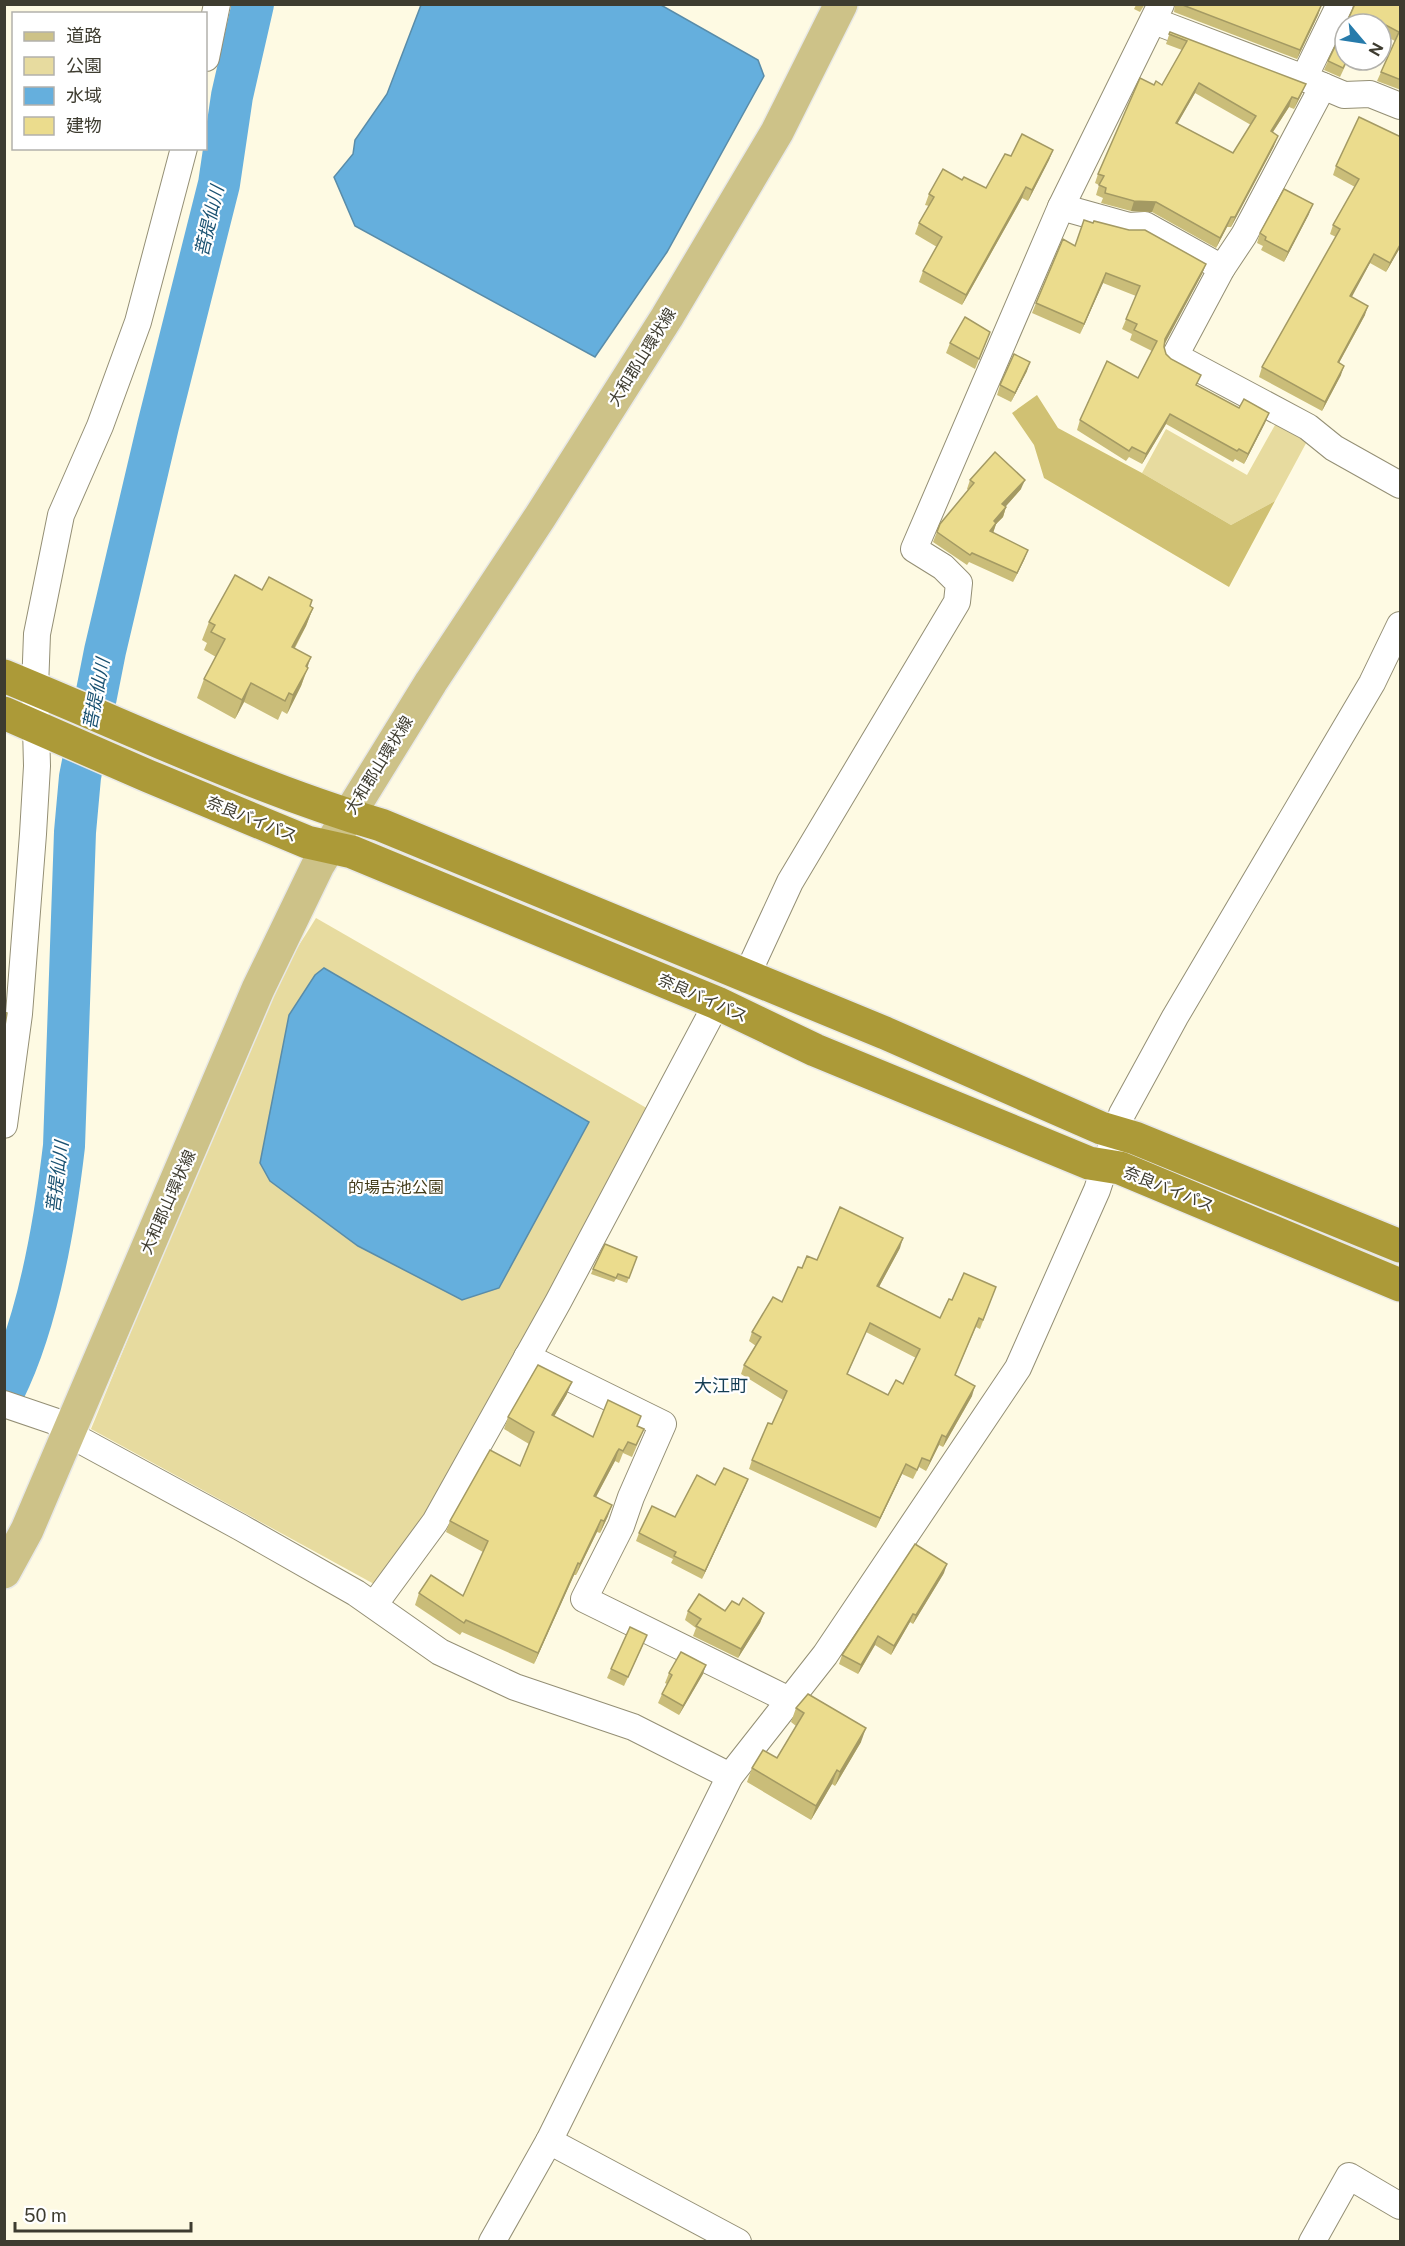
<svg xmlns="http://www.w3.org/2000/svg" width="1405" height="2246" viewBox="0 0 1405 2246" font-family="'Public Sans','Noto Sans JP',sans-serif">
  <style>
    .green { fill: #e7db9f }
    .forest { fill: #d0c173 }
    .water { fill: #65afdd; stroke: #598ca9; stroke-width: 1.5 }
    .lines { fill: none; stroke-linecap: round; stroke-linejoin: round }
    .river { stroke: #65afdd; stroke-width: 42 }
    .minor-casing { stroke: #948f75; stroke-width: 28 }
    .major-casing { stroke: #e8e8e6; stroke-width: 36 }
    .highway-casing { stroke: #e8e8e6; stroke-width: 36 }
    .minor { stroke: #fff; stroke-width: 26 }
    .major { stroke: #cdc288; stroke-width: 33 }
    .highway { stroke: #ac9a38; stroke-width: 33 }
    .wall { fill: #cabd79; fill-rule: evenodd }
    .shaded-wall { fill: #a49a63 }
    .building { fill: #ebdc8d; stroke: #a49a63; stroke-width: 1.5; fill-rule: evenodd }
    .labels { text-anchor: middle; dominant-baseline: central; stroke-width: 4.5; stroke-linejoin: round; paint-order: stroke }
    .street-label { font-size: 16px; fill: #3e3c30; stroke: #fff }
    .park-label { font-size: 16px; fill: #423b19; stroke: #fff }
    .water-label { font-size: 18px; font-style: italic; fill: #195171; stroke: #fff }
    .neighbourhood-label { font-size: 18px; fill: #153d54; stroke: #fff }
  </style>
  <rect width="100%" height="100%" fill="#fefae3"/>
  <g class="green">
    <polygon points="1280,416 1311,434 1275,501 1231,525 1142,473 1166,429 1247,475"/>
    <polygon points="316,918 650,1110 427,1520 374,1584 91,1429 269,993"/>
  </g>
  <polygon class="forest" points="1037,395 1058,428 1142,473 1231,525 1275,501 1229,587 1044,478 1034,445 1012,413"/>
  <g class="water">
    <polygon points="421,5 661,5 758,60 764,76 667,252 595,357 355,226 334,177 353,154 355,140 387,94"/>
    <polygon points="324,968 589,1122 499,1288 462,1300 358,1246 270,1181 260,1163 289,1015 315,975"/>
  </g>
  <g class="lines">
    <path class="river" d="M4 1391C39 1321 55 1223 64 1146L75 832 80 777 105 651 158 426 219 184 232 96 253 4"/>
    <g class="minor-casing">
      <g id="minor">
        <polyline points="1154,21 1304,78 1344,95 1370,94 1400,106"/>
        <polyline points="206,58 217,4"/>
        <polyline points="1304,78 1340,4"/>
        <polyline points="1323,86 1244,235 1222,268 1175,356 1308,427 1334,448 1400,485"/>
        <polyline points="1061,207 1129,226 1145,225 1222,268"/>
        <polyline points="749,977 753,962 790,882 957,602 959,583 943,567 914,549 1061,207 1161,4"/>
        <polyline points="4,1125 19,1014 33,834 37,766 35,688 37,634 61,515 100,426 138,322 184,148"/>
        <polyline points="527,1357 663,1424 631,1497 621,1526 584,1599 789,1700"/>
        <polyline points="4,1404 54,1421 80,1440 240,1527 356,1593 440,1652 515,1687 633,1727 730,1776"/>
        <polyline points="374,1605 435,1522 558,1302 717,1003"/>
        <polyline points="549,2141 738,2242"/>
        <polyline points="492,2242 549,2141 730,1776 825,1655 1018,1368 1097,1190 1122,1114 1175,1017 1372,683 1400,625"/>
        <polyline points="1312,2242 1349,2176 1400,2206"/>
      </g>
    </g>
    <g class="major-casing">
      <polyline id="major" points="4,1572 27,1530 258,989 318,865 431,682 540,517 667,317 777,132 841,4"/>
    </g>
    <g class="highway-casing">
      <g id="highway">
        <path d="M4 676C129 727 252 787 381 825L885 1033 1101 1128 1135 1138 1400 1246"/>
        <polyline points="4,713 148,776 307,842 352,852 717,1003 815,1050 1089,1163 1120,1168 1400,1285"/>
      </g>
    </g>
    <use href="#minor" class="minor"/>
    <use href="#major" class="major"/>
    <use href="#highway" class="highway"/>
  </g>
  <g class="wall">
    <polygon points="1134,4 1145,4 1140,12 1134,9 1136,5"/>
    <polygon points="1175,4 1318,4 1321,6 1318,15 1297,59 1174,12"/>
    <polygon points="1355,4 1401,4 1401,90 1377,81 1395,41 1381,34 1381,24 1346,24"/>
    <path d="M1170 32 1302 93 1294 109 1289 107 1273 132 1274 146 1231 227H1227L1216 248 1152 212 1131 211 1101 203 1103 198 1096 195 1099 185 1095 183 1098 174 1154 85H1162L1182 50 1166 44ZM1195 93 1251 125 1233 153 1177 124Z"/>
    <polygon points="1348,60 1340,77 1324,70 1328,61"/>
    <polygon points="1401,137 1401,246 1386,272 1370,263 1351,297 1365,315 1339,363 1341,375 1322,411 1259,377 1262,367 1336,237 1330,234 1333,225 1355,187 1333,175 1336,166"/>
    <polygon points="1053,150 1049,160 1028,201 1022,198 962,305 919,282 923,271 937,247 915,234 919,223 929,206 925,205 929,194 962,180 986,188 1011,156"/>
    <polygon points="1309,214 1284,262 1261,250 1263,246 1257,243 1260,233"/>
    <polygon points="1075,246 1206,264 1202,274 1164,344 1164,347 1166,354 1197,385 1239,408 1269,413 1265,423 1244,464 1235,459 1233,462 1166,424 1142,464 1129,457 1126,461 1077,430 1080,420 1138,378 1152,351 1130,340 1132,334 1122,329 1136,296 1103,283 1080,334 1032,313 1036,303"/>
    <polygon points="990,332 975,369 946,353 950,343"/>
    <polygon points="1027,371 1011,402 997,395 1000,385"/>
    <polygon points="970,480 1021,489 1005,507 1006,507 1003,517 996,524 993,533 1028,550 1024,560 1013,582 969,562 967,565 933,542 940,524 968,490 967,489"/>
    <polygon points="262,590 313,608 306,626 295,648 308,668 301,686 287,714 282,711 278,720 244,702 235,719 197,698 204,679 216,657 204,650 207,643 202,640 209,622"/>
    <path d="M900 1248 879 1287 940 1318 952 1300 996 1287 980 1329 976 1327 955 1375 972 1396 943 1447 939 1445 926 1471 919 1467 913 1479 902 1474 876 1528 749 1469 752 1460 772 1424 783 1400 741 1374 744 1365 756 1346 749 1341 752 1332 782 1302 802 1268 817 1260ZM866 1332 916 1358 903 1384 888 1395 847 1375Z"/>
    <polygon points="637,1257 627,1283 616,1279 614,1282 591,1274 593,1269"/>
    <polygon points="567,1394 554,1416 593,1437 641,1416 637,1426 644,1429 632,1457 623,1453 619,1463 615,1461 596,1497 608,1516 600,1533 597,1532 576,1575 574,1575 534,1664 462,1632 460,1635 415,1605 419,1593 463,1596 483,1552 446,1532 450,1521 520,1466 529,1444 504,1429 508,1417"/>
    <polygon points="748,1479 702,1579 671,1563 673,1559 636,1541 639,1533 675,1517 715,1485"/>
    <polygon points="944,1573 913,1624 910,1622 891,1655 875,1645 858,1674 839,1664 842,1655"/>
    <polygon points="739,1605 764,1613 760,1623 738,1658 693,1636 696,1628 685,1620 688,1611 725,1611"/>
    <polygon points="643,1645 624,1686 607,1678 611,1669"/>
    <polygon points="669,1673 703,1674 679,1715 658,1703 662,1694 667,1684 665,1683"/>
    <polygon points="796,1708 861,1742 835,1786 832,1784 811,1820 747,1782 752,1768 777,1758 796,1726 791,1722"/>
  </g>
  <g class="shaded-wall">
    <polygon points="1321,6 1318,15 1297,59 1300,50"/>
    <polygon points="1199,83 1195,93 1172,133 1176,123"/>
    <polygon points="1306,84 1302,93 1294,109 1298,99"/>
    <polygon points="1292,97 1289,107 1267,141 1271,131"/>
    <polygon points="1278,136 1274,146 1231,227 1235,217"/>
    <polygon points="1053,150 1049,160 1028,201 1032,190"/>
    <polygon points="1026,187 1022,198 962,305 966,295"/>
    <polygon points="1134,201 1156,202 1152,212 1131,211"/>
    <polygon points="1313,204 1309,214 1284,262 1288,252"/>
    <polygon points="1231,217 1227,227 1216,248 1220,238"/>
    <polygon points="1401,243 1401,246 1386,272 1390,263"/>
    <polygon points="1374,254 1370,263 1347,306 1350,296"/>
    <polygon points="1206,264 1202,274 1162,349 1165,339"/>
    <polygon points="1106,273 1103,283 1080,334 1084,324"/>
    <polygon points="1368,306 1365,315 1334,372 1338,362"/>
    <polygon points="1030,362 1027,371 1011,402 1015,393"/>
    <polygon points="1344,366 1341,375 1322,411 1325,402"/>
    <polygon points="1269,413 1265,423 1244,464 1248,454"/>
    <polygon points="1170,414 1166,424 1142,464 1146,454"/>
    <polygon points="1025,480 1021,489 999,514 1002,504"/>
    <polygon points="1006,507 1003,517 996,524 993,533 986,541 994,521"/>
    <polygon points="1028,550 1024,560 1013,582 1017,573"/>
    <polygon points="313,608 306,626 285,665 292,647"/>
    <polygon points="311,657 301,686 287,714 293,695 306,666"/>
    <polygon points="251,683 244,702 235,719 242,700"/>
    <polygon points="903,1238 900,1248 874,1296 877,1286"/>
    <polygon points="572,1382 567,1394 548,1427 552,1415"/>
    <polygon points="975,1386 972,1396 943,1447 946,1437"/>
    <polygon points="942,1435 939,1445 926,1471 930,1461"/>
    <polygon points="619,1449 615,1461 590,1508 594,1496"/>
    <polygon points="906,1464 902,1474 876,1528 880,1518"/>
    <polygon points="748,1479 745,1487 702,1579 705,1571"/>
    <polygon points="612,1505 608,1516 600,1533 604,1521"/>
    <polygon points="601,1520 597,1532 576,1575 580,1564"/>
    <polygon points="578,1563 574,1575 534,1664 538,1653"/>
    <polygon points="947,1564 944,1573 913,1624 916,1615"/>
    <polygon points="764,1613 760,1623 738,1658 741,1649"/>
    <polygon points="913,1614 910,1622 891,1655 894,1646"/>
    <polygon points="878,1636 875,1645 858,1674 861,1665"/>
    <polygon points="706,1665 703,1674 679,1715 683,1706"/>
    <polygon points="866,1728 861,1742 835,1786 840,1772"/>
    <polygon points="837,1770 832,1784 811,1820 816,1806"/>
  </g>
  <g class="building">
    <polygon points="1180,4 1318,4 1321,6 1300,50"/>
    <polygon points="1355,4 1401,4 1401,80 1381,72 1399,32 1367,15 1363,24 1346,24"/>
    <polygon points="1345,26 1345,60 1347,60 1343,68 1328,61"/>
    <path d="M1170 32 1306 84 1298 99 1292 97 1271 131 1278 136 1235 217H1231L1220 238 1156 202 1134 201 1105 193 1106 188 1099 185 1104 176 1098 174 1140 78 1154 85 1156 81 1162 85 1187 41 1169 34ZM1199 83 1256 116 1233 153 1176 123Z"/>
    <polygon points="1359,117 1401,137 1401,243 1390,263 1374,254 1350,296 1368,306 1338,362 1344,366 1325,402 1262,367 1340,229 1333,225 1359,179 1336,166"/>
    <polygon points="1022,134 1053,150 1032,190 1026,187 966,295 923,271 942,237 919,223 934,197 929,194 943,169 962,180 964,177 986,188 1005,154 1011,156"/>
    <polygon points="1284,189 1313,204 1288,252 1265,240 1266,237 1260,233"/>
    <polygon points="1084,220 1093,223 1094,221 1129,230 1145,230 1206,264 1165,339 1164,347 1166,354 1171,359 1201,375 1196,385 1239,408 1244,399 1269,413 1248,454 1239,449 1237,451 1170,414 1146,454 1132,447 1129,451 1080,420 1107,361 1138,378 1157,341 1134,330 1137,324 1126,319 1140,286 1106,273 1084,324 1036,303 1063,239 1075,246"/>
    <polygon points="965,317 990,332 979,359 950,343"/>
    <polygon points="1014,354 1030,362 1015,393 1000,385"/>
    <polygon points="995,452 1025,480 1002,504 1006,507 994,521 996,523 990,531 1028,550 1017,573 972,553 970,555 937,532 940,524 974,483 970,480"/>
    <polygon points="235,575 262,590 269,577 312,600 310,606 313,608 292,647 311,657 306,666 308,668 293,695 289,693 285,701 251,683 242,700 204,679 225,639 211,632 215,625 209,622"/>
    <polygon points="4,1012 7,1013 4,1032"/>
    <path d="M840 1207 903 1238 877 1286 940 1318 949 1299 952 1300 964 1273 996 1287 983 1320 979 1318 955 1375 975 1386 946 1437 942 1435 930 1461 922 1458 917 1470 906 1464 880 1518 752 1460 768 1423 772 1424 787 1391 744 1365 761 1337 752 1332 773 1297 782 1302 798 1267 802 1268 807 1256 817 1260ZM870 1323 920 1349 903 1384 896 1380 888 1395 847 1374Z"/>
    <polygon points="605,1244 637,1257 629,1278 618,1274 616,1278 593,1269"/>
    <polygon points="538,1365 572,1382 552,1415 593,1437 608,1400 641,1416 637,1426 644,1429 636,1445 628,1442 623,1451 619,1449 617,1452 594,1496 612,1505 604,1521 601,1520 580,1564 578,1563 538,1653 466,1620 464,1623 419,1593 431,1575 463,1596 488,1541 450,1521 490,1450 520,1466 534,1432 508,1417"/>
    <polygon points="724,1468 748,1479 705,1571 674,1556 676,1552 639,1533 652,1506 675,1517 697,1475 715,1485"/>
    <polygon points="915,1544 947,1564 916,1615 913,1614 894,1646 878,1636 861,1665 842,1655"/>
    <polygon points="699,1594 725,1611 732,1601 739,1605 743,1598 764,1613 741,1649 696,1626 701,1619 688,1611"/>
    <polygon points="630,1627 647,1635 628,1677 611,1669"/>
    <polygon points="681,1652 706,1665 683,1706 662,1694 672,1675 669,1673"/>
    <polygon points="808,1694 866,1728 840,1772 837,1770 816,1806 752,1768 763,1750 777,1758 804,1713 796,1708"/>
  </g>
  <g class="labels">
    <g class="street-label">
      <text transform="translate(642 357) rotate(-58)">大和郡山環状線</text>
      <text transform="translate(379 765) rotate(-58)">大和郡山環状線</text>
      <text transform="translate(252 819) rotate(22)">奈良バイパス</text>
      <text transform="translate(703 998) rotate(24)">奈良バイパス</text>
      <text transform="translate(1169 1189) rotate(22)">奈良バイパス</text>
      <text transform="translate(168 1202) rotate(-66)">大和郡山環状線</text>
    </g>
    <g class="park-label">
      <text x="396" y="1187">的場古池公園</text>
    </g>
    <g class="water-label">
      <text transform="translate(209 221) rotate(-77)">菩提仙川</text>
      <text transform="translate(96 694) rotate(-79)">菩提仙川</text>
      <text transform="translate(57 1177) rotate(-83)">菩提仙川</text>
    </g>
    <g class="neighbourhood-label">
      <text x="721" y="1385">大江町</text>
    </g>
  </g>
  <rect width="1405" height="2246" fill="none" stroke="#3e3c30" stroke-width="12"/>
  <rect x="12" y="12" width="195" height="138" fill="#ffffff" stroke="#b2b1ac" stroke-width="1.5"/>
  <rect x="24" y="32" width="30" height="9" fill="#cdc288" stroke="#b2b1ac" stroke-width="1.5"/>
  <text x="66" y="42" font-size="18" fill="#3e3c30">道路</text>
  <rect x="24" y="57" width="30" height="18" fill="#e7db9f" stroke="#b2b1ac" stroke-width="1.5"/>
  <text x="66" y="72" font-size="18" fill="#3e3c30">公園</text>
  <rect x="24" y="87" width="30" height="18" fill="#65afdd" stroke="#b2b1ac" stroke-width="1.5"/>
  <text x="66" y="102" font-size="18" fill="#3e3c30">水域</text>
  <rect x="24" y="117" width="30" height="18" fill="#ebdc8d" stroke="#b2b1ac" stroke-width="1.5"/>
  <text x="66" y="132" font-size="18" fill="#3e3c30">建物</text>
  <g transform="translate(1363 42) rotate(119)"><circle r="28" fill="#ffffff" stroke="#b2b1ac" stroke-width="1.5"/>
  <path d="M0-4.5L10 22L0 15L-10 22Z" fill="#267bab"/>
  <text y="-9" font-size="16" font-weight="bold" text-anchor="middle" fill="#3e3c30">N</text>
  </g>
  <path d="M15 2222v9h176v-9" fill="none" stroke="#3e3c30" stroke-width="3"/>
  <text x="24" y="2222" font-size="18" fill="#3e3c30" stroke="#ffffff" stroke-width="4.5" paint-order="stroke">50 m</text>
</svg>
